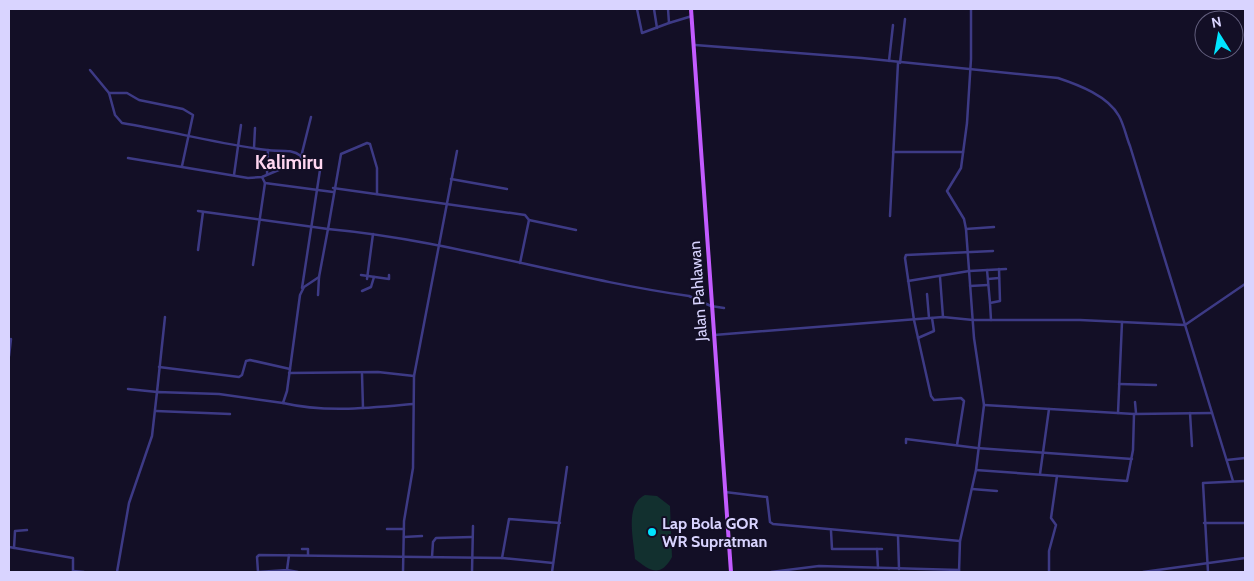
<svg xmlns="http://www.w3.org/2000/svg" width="1254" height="581" viewBox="0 0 1254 581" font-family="Cabin,sans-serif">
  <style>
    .green { fill: #12302f }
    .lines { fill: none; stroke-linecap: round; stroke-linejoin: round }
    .minor { stroke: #3d3a85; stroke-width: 2.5 }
    .primary { stroke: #c25bff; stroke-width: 4 }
    .poi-dot { fill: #00e5ff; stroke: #130f26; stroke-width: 2 }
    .labels { text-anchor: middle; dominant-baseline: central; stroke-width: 4; stroke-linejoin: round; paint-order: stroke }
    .street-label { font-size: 16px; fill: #d9d4ff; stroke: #130f26 }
    .poi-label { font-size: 16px; font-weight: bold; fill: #d9d4ff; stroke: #130f26; text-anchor: start }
    .quarter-label { font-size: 19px; font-weight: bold; fill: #ffd6f0; stroke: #130f26 }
  </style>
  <rect width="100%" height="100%" fill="#130f26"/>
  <path class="green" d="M645 495 657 496 670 506 672 557C660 579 649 570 635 559 634 540 624 505 645 495Z"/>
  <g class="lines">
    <g class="minor">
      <polyline points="637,9 642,33 669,23"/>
      <polyline points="654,9 657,28"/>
      <polyline points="668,9 669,23 692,16"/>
      <path d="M695 45 862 58 1058 78C1079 85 1108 96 1119 116 1124 125 1126 136 1130 146L1233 481"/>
      <polyline points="889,61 893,25"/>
      <polyline points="900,63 905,19"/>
      <polyline points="90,70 109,93 127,93 139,100 183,109 193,115 182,166"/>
      <path d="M109 93 115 115 122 123C171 131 218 144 267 150 278 152 291 148 301 156"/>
      <polyline points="254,148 255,128"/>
      <polyline points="893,152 963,152"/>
      <polyline points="128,158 248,178 262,177 300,161 311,117"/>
      <polyline points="267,174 268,150"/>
      <polyline points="234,175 241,125"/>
      <polyline points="262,177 265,183 333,192"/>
      <polyline points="451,179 507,189"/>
      <polyline points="333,188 525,215 529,220 520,263"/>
      <polyline points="198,211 328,229 341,154 367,143 370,144 377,168 377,194"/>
      <polyline points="890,216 898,63"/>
      <polyline points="529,220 576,230"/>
      <polyline points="966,229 994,227"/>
      <polyline points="198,250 203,212"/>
      <polyline points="253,265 265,183"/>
      <polyline points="987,270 990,303"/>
      <polyline points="361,275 389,279 389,275"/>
      <polyline points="940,277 943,317"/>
      <polyline points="367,279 373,234"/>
      <polyline points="988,279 999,278"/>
      <polyline points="908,281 969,271 1006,269"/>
      <polyline points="970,286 988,285"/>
      <polyline points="302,288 320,170"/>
      <polyline points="362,291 371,287 374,277"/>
      <polyline points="927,294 929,318"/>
      <polyline points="318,295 319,277"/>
      <polyline points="991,320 990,303 1000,301 999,269"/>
      <polyline points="714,335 943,317 973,320 1080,320 1185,325 1245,284"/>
      <polyline points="918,338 934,331 932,318"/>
      <polyline points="9,356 11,339"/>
      <polyline points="159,367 239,377 242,375 246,361 250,360 290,369"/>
      <polyline points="289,373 378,372 414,376"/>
      <polyline points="362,374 363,408"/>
      <polyline points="1119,384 1156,385"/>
      <polyline points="128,389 157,392 165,317"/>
      <polyline points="1135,402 1136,413"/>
      <path d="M283 403C326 413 369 408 413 404"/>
      <polyline points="984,405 1134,414 1212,413"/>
      <polyline points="156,411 230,414"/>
      <polyline points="1118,413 1122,322"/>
      <polyline points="1190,413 1192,446"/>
      <polyline points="906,443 906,439 977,448 1132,459"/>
      <polyline points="957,445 964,401 961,398 934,400 931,396 914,320 905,258 906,255 993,251"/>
      <polyline points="1227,460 1245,458"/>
      <polyline points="976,470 1127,481 1133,450 1134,414"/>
      <polyline points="1040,474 1049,409"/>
      <polyline points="972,489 997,491"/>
      <polyline points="725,492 767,497 770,522 773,524 960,541"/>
      <polyline points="1204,523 1245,523"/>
      <polyline points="387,529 404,529"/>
      <polyline points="831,531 832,549 882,549"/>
      <polyline points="898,536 899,569"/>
      <polyline points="404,537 422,536"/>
      <polyline points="9,547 73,558 73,572"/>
      <polyline points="14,548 15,531 27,530"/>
      <polyline points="302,549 308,549 308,555"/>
      <polyline points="877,549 878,568"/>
      <polyline points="432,557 433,542 436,538 472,537"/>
      <polyline points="502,558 509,519 560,523"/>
      <polyline points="287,570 298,572"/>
      <polyline points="73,571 84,572"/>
      <path d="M117 572 129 503 152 436 157 392 219 394 283 403 287 391 300 295 304 287 319 277 328 229C450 240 568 279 689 296L711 306 724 308"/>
      <polyline points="258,572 257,557 259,555 502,558 553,563"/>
      <polyline points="258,572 287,570 289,555"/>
      <polyline points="403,572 404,521 413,468 414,376 457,151"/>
      <polyline points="472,572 473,526"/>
      <polyline points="552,572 567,467"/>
      <polyline points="771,572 819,566 959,570"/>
      <polyline points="959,572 960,541 976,470 984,405 974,338 966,229 964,219 947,191 961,168 967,123 971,59 971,9"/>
      <polyline points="1049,572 1049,551 1056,525 1051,518 1057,476"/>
      <polyline points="1143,572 1245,558"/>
      <polyline points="1208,572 1203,483 1245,481"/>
    </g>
    <polyline class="primary" points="691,9 731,572"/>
  </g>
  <circle class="poi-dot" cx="652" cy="532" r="5"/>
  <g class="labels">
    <g class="street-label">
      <text transform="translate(698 291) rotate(-94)">Jalan Pahlawan</text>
    </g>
    <g class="poi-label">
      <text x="662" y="523">Lap Bola GOR<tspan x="662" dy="18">WR Supratman</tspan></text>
    </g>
    <g class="quarter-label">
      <text x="289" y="162">Kalimiru</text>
    </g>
  </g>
  <rect width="1254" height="581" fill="none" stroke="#d9d4ff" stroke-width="20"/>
  <g transform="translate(1219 35) rotate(349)"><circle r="24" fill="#130f26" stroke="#625e7d"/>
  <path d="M0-4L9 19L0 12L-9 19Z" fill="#00e5ff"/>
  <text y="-8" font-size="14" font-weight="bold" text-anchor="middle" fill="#d9d4ff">N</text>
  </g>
</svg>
